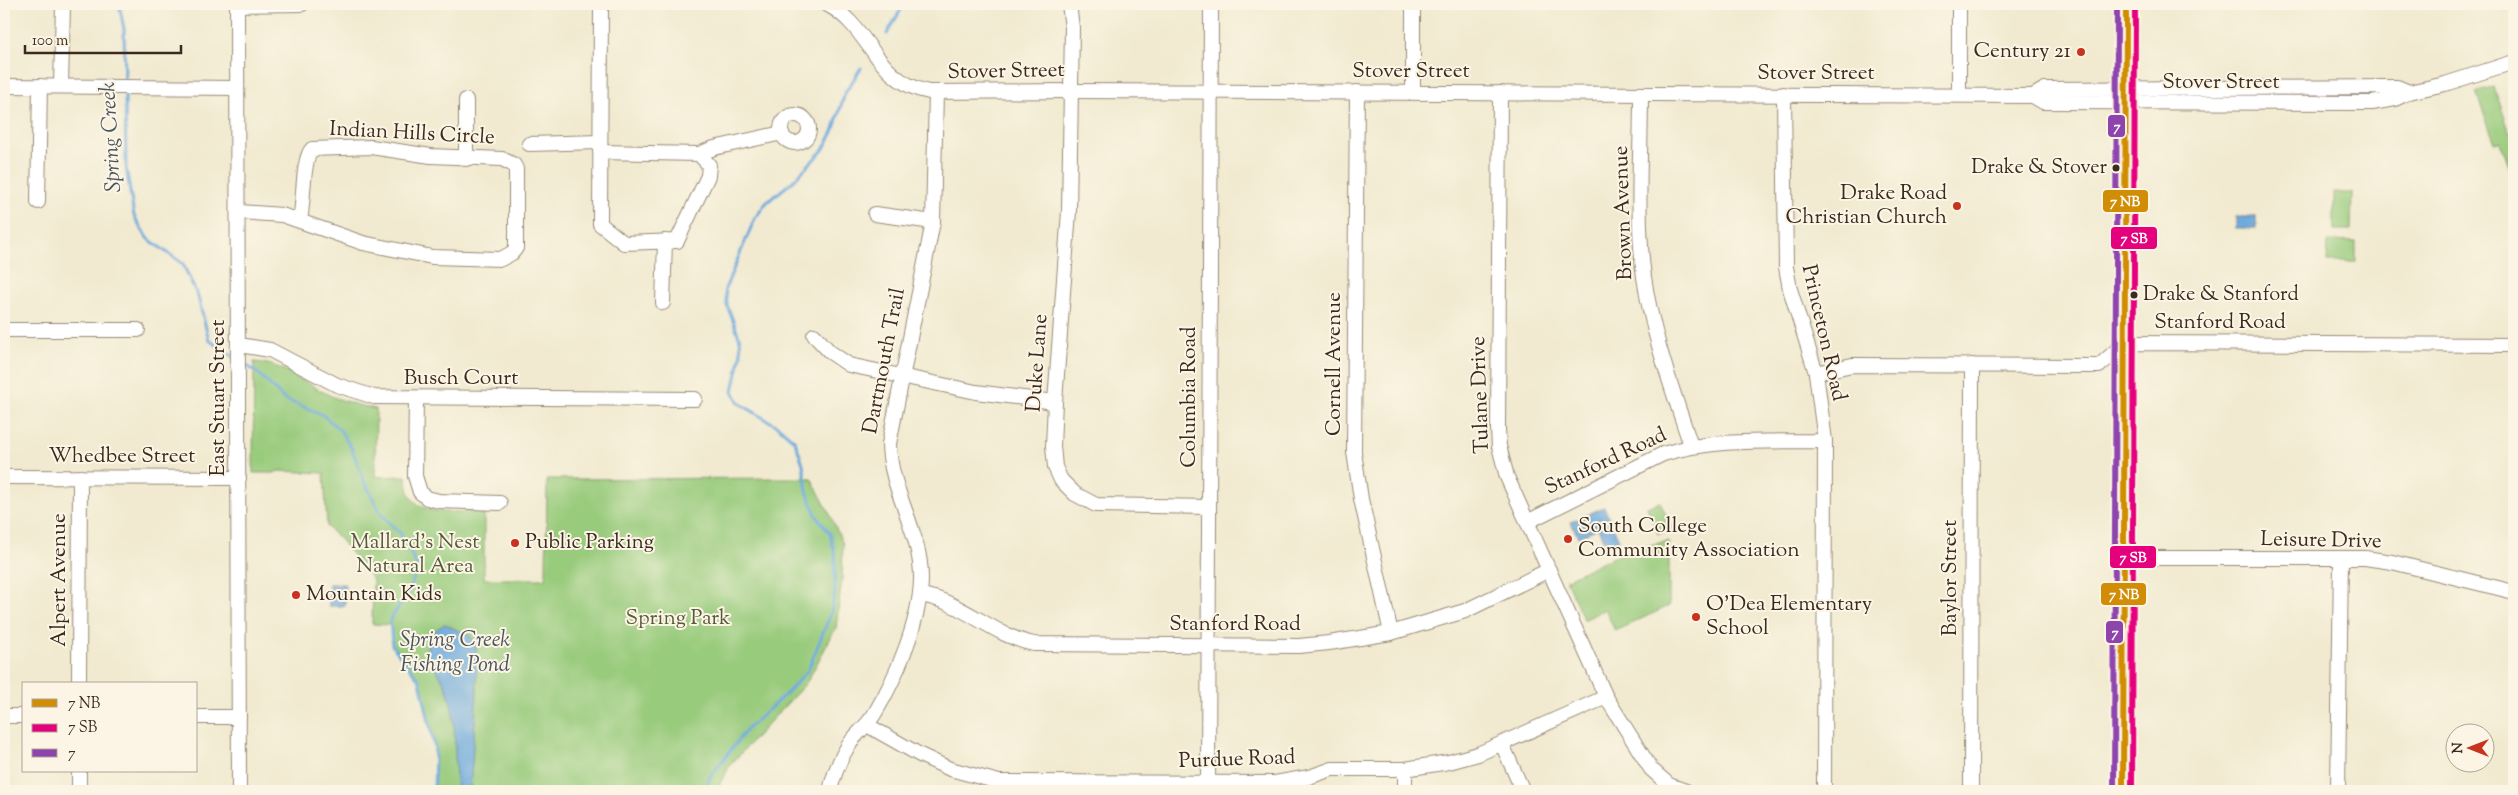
<svg xmlns="http://www.w3.org/2000/svg" width="2518" height="795" viewBox="0 0 2518 795" font-family="'Sorts Mill Goudy',serif">
  <style>
    .green { fill: #98cb7c; stroke: #6a7a4d }
    .water { fill: #6aa8dc; stroke: #52697d }
    .lines { fill: none; stroke-linecap: round; stroke-linejoin: round }
    .stream { stroke: #6aa8dc; stroke-width: 3 }
    .minor-casing { stroke: #968a77; stroke-width: 16 }
    .major-casing { stroke: #968a77; stroke-width: 20 }
    .minor { stroke: #fff; stroke-width: 14 }
    .major { stroke: #fff; stroke-width: 18 }
    .bus-1-casing { stroke: #fcf5e5; stroke-width: 10 }
    .bus-2-casing { stroke: #fcf5e5; stroke-width: 10 }
    .bus-3-casing { stroke: #fcf5e5; stroke-width: 10 }
    .bus-1 { stroke: #d18d06; stroke-width: 6 }
    .bus-2 { stroke: #e5007d; stroke-width: 6 }
    .bus-3 { stroke: #8e44ad; stroke-width: 6 }
    .poi-dot { fill: #c8321e; stroke: #fcf5e5; stroke-width: 2 }
    .bus-dot { fill: #3b2a1e; stroke: #fcf5e5; stroke-width: 2 }
    .labels { text-anchor: middle; dominant-baseline: central; stroke-width: 4; stroke-linejoin: round; paint-order: stroke }
    .bus-label { font-size: 20px; fill: #3b2a1e; stroke: #fcf5e5; text-anchor: end }
    .poi-label { font-size: 21px; fill: #3b2a1e; stroke: #fcf5e5; text-anchor: start }
    .street-label { font-size: 21px; fill: #3b2a1e; stroke: #fcf5e5 }
    .park-label { font-size: 21px; fill: #575a3a; stroke: #fcf5e5 }
    .water-label { font-size: 22px; font-style: italic; fill: #4b5660; stroke: #fcf5e5 }
    .line-badge { stroke: #fcf5e5; stroke-width: 2 }
    .badge-label { font-size: 14px; text-anchor: middle; font-weight: bold; fill: #fff }
  </style>
  <rect width="100%" height="100%" fill="#fcf5e5"/>
  <filter id="ink" filterUnits="userSpaceOnUse"><feTurbulence type="fractalNoise" baseFrequency=".02" numOctaves="2"/><feDisplacementMap in="SourceGraphic" scale="10" xChannelSelector="R" yChannelSelector="G"/><feConvolveMatrix kernelMatrix="1 2 1 2 8 2 1 2 1" color-interpolation-filters="sRGB"/></filter>
  <filter id="wash" filterUnits="userSpaceOnUse"><feTurbulence type="fractalNoise" baseFrequency=".0096" numOctaves="4" result="noise"/><feDisplacementMap in="SourceGraphic" scale="20" xChannelSelector="R" yChannelSelector="G"/><feGaussianBlur stdDeviation="1.12" result="paint"/><feColorMatrix in="noise" values="0 0 0 0 0 0 0 0 0 0 0 0 0 0 0 0 0 1.4 0 .05"/><feComposite in="paint" operator="in"/></filter>
  <g filter="url(#wash)">
    <rect width="100%" height="100%" fill="#f1ead0"/>
    <g class="green">
      <polygon points="2494,87 2510,133 2514,131 2514,180 2500,141 2495,143 2476,93"/>
      <polygon points="2334,193 2352,193 2351,230 2334,230"/>
      <polygon points="2328,241 2356,242 2356,262 2327,262"/>
      <path d="M254 362C285 364 304 383 331 396 346 402 360 406 376 409L375 477 406 476C407 482 408 490 410 495 423 519 462 511 484 510V579H546L547 479 811 478 828 510 843 544 842 578 836 628 807 682 730 765 716 791H434L435 749 420 680 391 644V625L372 624 373 580 340 539 327 527 324 473 278 471 274 473H253Z"/>
      <polygon points="1660,502 1672,529 1658,534 1647,507"/>
      <path d="M1669 541V606L1615 631 1605 609 1584 620 1566 580C1599 563 1632 547 1669 541Z"/>
    </g>
    <g class="water">
      <rect x="2236" y="217" width="20" height="11"/>
      <polygon points="1604,507 1619,540 1606,546 1598,528 1578,537 1571,522"/>
      <rect x="329" y="584" width="16" height="22"/>
      <path d="M445 624 470 636 476 643 477 693 470 791H457C453 759 458 723 448 692 443 676 426 660 427 643 428 634 438 628 445 624Z"/>
    </g>
    <g class="lines">
      <g class="stream">
        <polyline points="119,4 124,29 125,84"/>
        <polyline points="887,34 904,4"/>
        <polyline points="125,91 126,167 134,216 147,238 183,264 198,297 209,340 234,357"/>
        <polyline points="243,363 259,374 284,399 323,415 340,430 352,449 364,481 381,514 401,534 417,566 409,593 390,619 392,645 420,681 435,749 434,791"/>
        <polyline points="704,791 710,777 746,730 788,692 808,670 831,613 835,591 835,555 830,534 816,515 807,491 803,464 795,441 779,427 739,403 733,391 741,355 740,339 727,305 725,289 755,218 767,202 792,182 823,150 833,132 845,93 861,68"/>
      </g>
    </g>
  </g>
  <g filter="url(#ink)">
    <g class="lines">
      <g class="minor-casing">
        <g id="minor">
          <polyline points="237,4 239,791"/>
          <path d="M826 4C871 26 873 81 929 92L1071 91 2033 96 2045 89 2397 87 2409 92"/>
          <polyline points="1069,4 1072,28 1069,211 1055,402 1053,446 1055,467 1061,480 1075,494 1096,505 1209,507"/>
          <polyline points="237,5 302,4"/>
          <polyline points="4,86 237,88"/>
          <polyline points="61,86 63,4"/>
          <polyline points="1357,92 1354,452 1361,499 1391,633"/>
          <polyline points="1413,92 1413,4"/>
          <polyline points="1500,93 1498,429 1499,446 1507,477 1606,697 1651,769 1669,785 1686,791"/>
          <path d="M1641 94C1641 154 1636 217 1644 277 1652 334 1673 391 1691 446"/>
          <polyline points="1784,94 1786,267 1790,289 1816,373 1825,441 1824,791"/>
          <polyline points="1959,95 1959,4"/>
          <polyline points="2033,96 2043,102 2372,103 2395,99 2409,92 2445,84 2514,62"/>
          <polyline points="466,100 466,159"/>
          <circle cx="795" cy="129" r="14"/>
          <polyline points="529,144 600,142"/>
          <polyline points="600,152 699,154 709,165 708,176 677,241 624,243 600,224 601,4"/>
          <polyline points="699,154 714,148 782,133"/>
          <polyline points="38,202 40,86"/>
          <path d="M239 212 282 215 363 243 432 257 501 259 512 253 516 248V169L514 165 502 159 431 156 371 147 312 149C302 159 304 203 300 220"/>
          <polyline points="875,214 933,222"/>
          <polyline points="663,303 665,241"/>
          <polyline points="4,330 138,330"/>
          <polyline points="814,335 830,352 849,365 976,392 1055,402"/>
          <polyline points="239,345 270,350 337,385 374,397 695,399"/>
          <polyline points="1816,373 1852,365 2099,366 2125,343 2514,345"/>
          <polyline points="416,399 415,476 420,492 427,498 439,501 500,503"/>
          <polyline points="4,477 239,478"/>
          <path d="M1527 522 1663 454C1715 438 1771 442 1825 441"/>
          <polyline points="2124,558 2365,558 2392,562 2514,592"/>
          <path d="M920 595C963 601 992 636 1034 644L1299 646 1329 643 1391 633 1465 611 1549 570"/>
          <polyline points="79,684 80,477"/>
          <polyline points="4,716 24,716"/>
          <polyline points="196,717 239,717"/>
          <polyline points="867,725 920,755 950,769 999,782 1275,783 1309,777 1332,769 1405,769 1449,762 1478,754 1606,697"/>
          <polyline points="1502,744 1523,791"/>
          <polyline points="79,791 79,771"/>
          <path d="M830 791C834 773 842 754 853 739 861 730 869 723 875 713 896 678 920 621 921 580 922 532 890 492 889 444L933 222 936 92"/>
          <polyline points="1208,791 1211,4"/>
          <polyline points="1405,791 1405,769"/>
          <polyline points="1971,791 1972,365"/>
          <polyline points="2338,791 2341,559"/>
        </g>
      </g>
      <g class="major-casing">
        <polyline id="major" points="2123,791 2126,4"/>
      </g>
      <use href="#minor" class="minor"/>
      <use href="#major" class="major"/>
      <g class="bus-1-casing">
        <polyline id="bus-1" points="2123,791 2126,4"/>
      </g>
      <g class="bus-2-casing">
        <polyline id="bus-2" points="2132,791 2135,4"/>
      </g>
      <g class="bus-3-casing">
        <polyline id="bus-3" points="2114,791 2117,4"/>
      </g>
      <use href="#bus-1" class="bus-1"/>
      <use href="#bus-2" class="bus-2"/>
      <use href="#bus-3" class="bus-3"/>
    </g>
  </g>
  <g class="poi-dot">
    <circle cx="2081" cy="52" r="5"/>
    <circle cx="1957" cy="206" r="5"/>
    <circle cx="1568" cy="539" r="5"/>
    <circle cx="515" cy="543" r="5"/>
    <circle cx="296" cy="595" r="5"/>
    <circle cx="1696" cy="617" r="5"/>
  </g>
  <g class="bus-dot">
    <circle cx="2116" cy="168" r="4.5"/>
    <circle cx="2134" cy="295" r="4.5"/>
  </g>
  <g class="labels">
    <g class="bus-label">
      <text x="2107" y="168">Drake &amp; Stover</text>
      <text x="2143" y="295" text-anchor="start">Drake &amp; Stanford</text>
    </g>
    <g class="poi-label">
      <text x="2071" y="52" text-anchor="end">Century 21</text>
      <text x="1947" y="194" text-anchor="end">Drake Road<tspan x="1947" dy="24">Christian Church</tspan></text>
      <text x="1578" y="527">South College<tspan x="1578" dy="24">Community Association</tspan></text>
      <text x="525" y="543">Public Parking</text>
      <text x="306" y="595">Mountain Kids</text>
      <text x="1706" y="605">O'Dea Elementary<tspan x="1706" dy="24">School</tspan></text>
    </g>
    <g class="street-label">
      <text transform="translate(1006 72) rotate(-1)">Stover Street</text>
      <text x="1411" y="72">Stover Street</text>
      <text x="1816" y="74">Stover Street</text>
      <text x="2221" y="83">Stover Street</text>
      <text transform="translate(412 134) rotate(3)">Indian Hills Circle</text>
      <text transform="translate(1624 213) rotate(-92)">Brown Avenue</text>
      <text x="2220" y="323">Stanford Road</text>
      <text transform="translate(1823 333) rotate(77)">Princeton Road</text>
      <text transform="translate(885 361) rotate(-79)">Dartmouth Trail</text>
      <text transform="translate(1038 363) rotate(-86)">Duke Lane</text>
      <text transform="translate(1335 364) rotate(-90)">Cornell Avenue</text>
      <text x="461" y="379">Busch Court</text>
      <text transform="translate(1481 395) rotate(-92)">Tulane Drive</text>
      <text transform="translate(1190 397) rotate(-90)">Columbia Road</text>
      <text transform="translate(219 398) rotate(-90)">East Stuart Street</text>
      <text x="122" y="457">Whedbee Street</text>
      <text transform="translate(1606 462) rotate(-25)">Stanford Road</text>
      <text transform="translate(2321 541) rotate(1)">Leisure Drive</text>
      <text transform="translate(1951 578) rotate(-90)">Baylor Street</text>
      <text transform="translate(60 580) rotate(-90)">Alpert Avenue</text>
      <text x="1235" y="625">Stanford Road</text>
      <text transform="translate(1237 760) rotate(-2)">Purdue Road</text>
    </g>
    <g class="park-label">
      <text x="415" y="543">Mallard's Nest<tspan x="415" dy="24">Natural Area</tspan></text>
      <text x="678" y="619">Spring Park</text>
    </g>
    <g class="water-label">
      <text transform="translate(112 137) rotate(-93)">Spring Creek</text>
      <text x="455" y="641">Spring Creek<tspan x="455" dy="25">Fishing Pond</tspan></text>
    </g>
  </g>
  <g class="line-badge">
    <rect x="2107" y="114" width="19" height="24" rx="5" fill="#8e44ad"/>
    <rect x="2102" y="189" width="47" height="24" rx="5" fill="#d18d06"/>
    <rect x="2110" y="226" width="48" height="24" rx="5" fill="#e5007d"/>
    <rect x="2109" y="545" width="48" height="24" rx="5" fill="#e5007d"/>
    <rect x="2100" y="582" width="47" height="24" rx="5" fill="#d18d06"/>
    <rect x="2105" y="620" width="19" height="24" rx="5" fill="#8e44ad"/>
  </g>
  <g class="badge-label">
    <text x="2117" y="131">7</text>
    <text x="2125" y="206">7 NB</text>
    <text x="2134" y="243">7 SB</text>
    <text x="2133" y="562">7 SB</text>
    <text x="2124" y="599">7 NB</text>
    <text x="2115" y="637">7</text>
  </g>
  <rect width="2518" height="795" fill="none" stroke="#fcf5e5" stroke-width="20"/>
  <rect x="22" y="682" width="175" height="90" fill="#fcf5e5" stroke="#afa495"/>
  <rect x="32" y="699" width="25" height="8" fill="#d18d06" stroke="#afa495"/>
  <text x="68" y="708" font-size="15" fill="#3b2a1e">7 NB</text>
  <rect x="32" y="724" width="25" height="8" fill="#e5007d" stroke="#afa495"/>
  <text x="68" y="732" font-size="15" fill="#3b2a1e">7 SB</text>
  <rect x="32" y="749" width="25" height="8" fill="#8e44ad" stroke="#afa495"/>
  <text x="68" y="758" font-size="15" fill="#3b2a1e">7</text>
  <g transform="translate(2470 748) rotate(270)"><circle r="24" fill="#fcf5e5" stroke="#afa495"/>
  <path d="M0-4L9 19L0 12L-9 19Z" fill="#c8321e"/>
  <text y="-8" font-size="14" font-weight="bold" text-anchor="middle" fill="#3b2a1e">N</text>
  </g>
  <path d="M25 45v8h156v-8" fill="none" stroke="#3b2a1e" stroke-width="2.5"/>
  <text x="32" y="45" font-size="15" fill="#3b2a1e" stroke="#fcf5e5" stroke-width="4" paint-order="stroke">100 m</text>
</svg>
